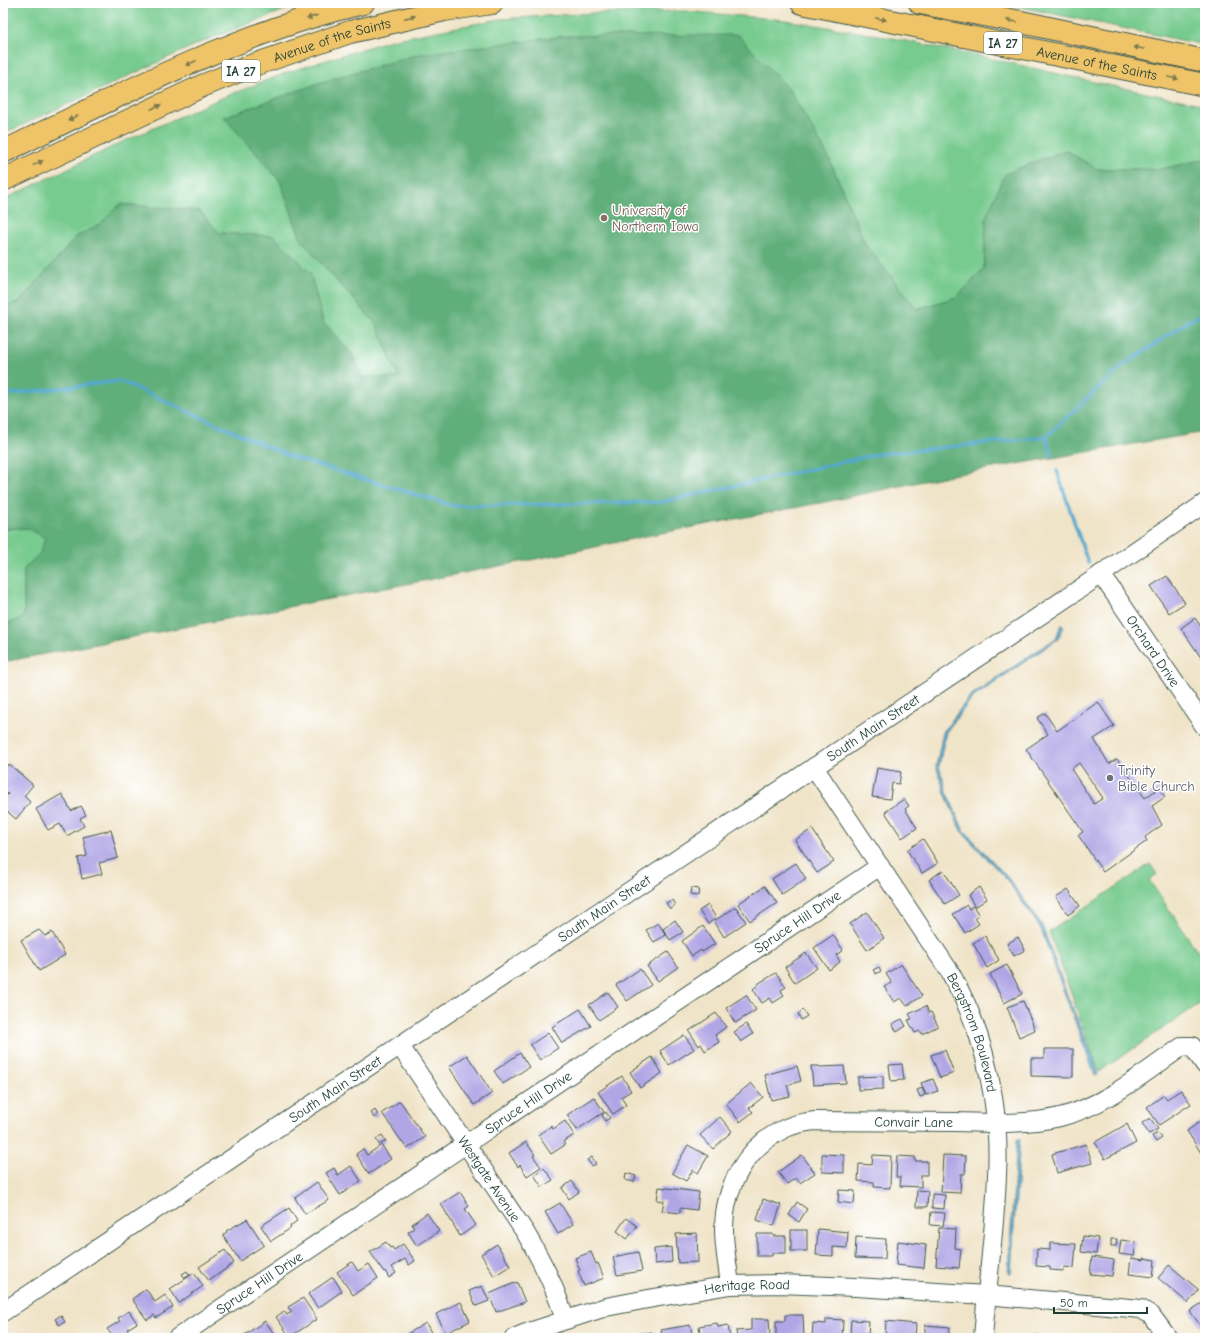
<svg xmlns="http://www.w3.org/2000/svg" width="1208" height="1341" viewBox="0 0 1208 1341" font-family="'Comic Neue',sans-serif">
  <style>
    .green { fill: #77cb8f; stroke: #4b8462 }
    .forest { fill: #61af7a; stroke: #407657 }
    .water { fill: #52a8ce; stroke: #387281 }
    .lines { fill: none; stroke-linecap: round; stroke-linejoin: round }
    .stream { stroke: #52a8ce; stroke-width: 3.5 }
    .building { fill: #b0a5e5; fill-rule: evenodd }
    .minor-casing { stroke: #3e564a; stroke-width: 20 }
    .highway-casing { stroke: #3e564a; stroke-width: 24 }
    .minor { stroke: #fff; stroke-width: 18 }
    .highway { stroke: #efc469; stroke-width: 22 }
    .oneway { fill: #7d7a4c }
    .education-dot { fill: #8d6e63; stroke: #fff; stroke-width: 1.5 }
    .worship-dot { fill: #6b7280; stroke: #fff; stroke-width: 1.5 }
    .labels { text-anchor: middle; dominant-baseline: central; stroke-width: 3; stroke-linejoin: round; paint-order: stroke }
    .shield { fill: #fff; stroke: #627771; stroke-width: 1 }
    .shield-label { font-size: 13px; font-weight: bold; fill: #1f3d34 }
    .street-label { font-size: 14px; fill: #1f3d34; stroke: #fff }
    .education-label { font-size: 14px; fill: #785e54; stroke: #fff; text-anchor: start }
    .worship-label { font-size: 14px; fill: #5b616d; stroke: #fff; text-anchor: start }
  </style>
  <rect width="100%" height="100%" fill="#fff"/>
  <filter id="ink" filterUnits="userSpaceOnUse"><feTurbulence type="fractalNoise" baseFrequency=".025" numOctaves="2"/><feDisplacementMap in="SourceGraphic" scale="8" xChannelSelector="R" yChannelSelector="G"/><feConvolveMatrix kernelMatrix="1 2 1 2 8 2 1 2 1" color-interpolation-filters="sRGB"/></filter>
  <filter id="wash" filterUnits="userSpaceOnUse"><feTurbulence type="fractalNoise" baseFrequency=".012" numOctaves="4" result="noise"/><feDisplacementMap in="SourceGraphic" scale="16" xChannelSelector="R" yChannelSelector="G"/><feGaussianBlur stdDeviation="0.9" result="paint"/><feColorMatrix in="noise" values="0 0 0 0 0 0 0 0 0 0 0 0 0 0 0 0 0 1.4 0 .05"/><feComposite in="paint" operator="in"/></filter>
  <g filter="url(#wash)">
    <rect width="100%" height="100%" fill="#f0e4c8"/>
    <g class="green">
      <polygon points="3,3 303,3 204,41 3,134"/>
      <polygon points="1001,3 1205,3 1205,45"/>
      <polygon points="685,11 785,20 882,36 975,55 1098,83 1205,105 1205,159 1162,169 1096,169 1065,150 986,217 984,269 957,297 917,309 865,244 828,156 420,54 325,81 225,117 280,181 301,239 335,279 377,325 399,378 362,377 351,353 323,322 310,272 274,237 219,233 200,211 120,204 100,224 76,238 19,302 3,307 3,200 118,144 219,99 288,72 391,40 500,19 593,13"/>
      <polygon points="28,528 46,538 40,553 24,569 24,617 3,626 3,529"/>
      <polygon points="1150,864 1157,874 1149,880 1205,962 1205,1000 1099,1072 1049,932"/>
    </g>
    <polygon class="forest" points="738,35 791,92 828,156 865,244 917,309 957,297 984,269 986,217 1005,174 1065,150 1097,169 1162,169 1205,159 1205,432 952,475 825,502 646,536 572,552 262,612 3,662 3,626 24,617 24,569 40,553 45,538 28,528 3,529 3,307 20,302 76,237 100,224 120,204 200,211 219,233 274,236 310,272 323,322 351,353 362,377 399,378 377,325 335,279 301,239 280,181 224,117 325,81 420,54 565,36"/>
    <g class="water">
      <polygon points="1061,624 1064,626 1058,639 972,698 946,732 939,766 948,795 963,829 1008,878 1042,925 1068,997 1094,1060 1098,1075 1095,1076 1040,927 1007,880 961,831 946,796 936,766 943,732 970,696 1056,638"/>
      <polygon points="1017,1139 1020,1139 1011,1273 1008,1273"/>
    </g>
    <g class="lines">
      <g class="stream">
        <polyline points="3,395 120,381 291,457 454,506 661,502 879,454 1046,437 1121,367 1192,319 1205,313"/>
        <polyline points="1046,437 1052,455"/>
        <polyline points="1057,471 1088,563"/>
      </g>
    </g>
    <g id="blocks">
      <g class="building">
        <polygon points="1167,576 1185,603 1169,613 1151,586"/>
        <polygon points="1195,618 1205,632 1205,661 1204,662 1181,628"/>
        <path d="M1098 702 1114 726 1094 739 1109 764 1117 759 1145 798 1159 788 1165 797 1152 806 1162 825 1145 837 1147 841 1103 872 1078 835 1083 832 1026 749 1048 734 1037 718 1045 713 1057 731ZM1079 763 1103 798 1094 804 1071 769Z"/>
        <polygon points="9,764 33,785 24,796 30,802 16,819 3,808 3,800 8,794 3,790 3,771"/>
        <polygon points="877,768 901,772 899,784 892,783 890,799 872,797"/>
        <polygon points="62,794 71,811 81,806 86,815 80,818 84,826 67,836 60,824 48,830 36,809"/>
        <polygon points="904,799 909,806 905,809 917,828 902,838 885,812"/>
        <polygon points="812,829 834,862 817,873 795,840"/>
        <polygon points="111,830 118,858 99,863 102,874 82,879 78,858 87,856 83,837"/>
        <polygon points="923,839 938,863 922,873 907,850"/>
        <polygon points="796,863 806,879 782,895 772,879"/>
        <polygon points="943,870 959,895 945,904 929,880"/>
        <polygon points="765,886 777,903 750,921 738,904"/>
        <polygon points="979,887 987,899 975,907 968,895"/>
        <polygon points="691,888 699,889 698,896 690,895"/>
        <polygon points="1068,889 1080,906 1068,915 1056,897"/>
        <polygon points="672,900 675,905 670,909 666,903"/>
        <polygon points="708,905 716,918 708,924 699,911"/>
        <polygon points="967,905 969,909 973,906 979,915 975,918 979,924 965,933 953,914"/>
        <polygon points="736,907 746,922 724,937 714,921"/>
        <polygon points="867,912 884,938 867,950 850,924"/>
        <polygon points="675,920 683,932 670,940 663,929"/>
        <polygon points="658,923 666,935 654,942 646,930"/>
        <polygon points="703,926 715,944 702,952 701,950 692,956 682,941"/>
        <polygon points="39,930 45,936 52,932 65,955 39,971 21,940"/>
        <polygon points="833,935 843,950 836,955 840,962 829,970 814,948"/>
        <polygon points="985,936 999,960 987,968 973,943"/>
        <polygon points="1018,937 1025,950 1014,956 1007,944"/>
        <polygon points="668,952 678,967 658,981 647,966"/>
        <polygon points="806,953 817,968 795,983 785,967"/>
        <polygon points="901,964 922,996 907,1006 901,998 894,1002 884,987 892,983 886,974"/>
        <polygon points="1007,965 1022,994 1004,1003 990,974"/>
        <polygon points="879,967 881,971 876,974 873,970"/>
        <polygon points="640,969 651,985 627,1001 616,985"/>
        <polygon points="776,973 786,987 781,990 784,996 773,1003 770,998 762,1003 753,989 759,984 759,983"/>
        <polygon points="608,992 618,1007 599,1020 589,1005"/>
        <polygon points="746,995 756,1010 735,1023 726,1008"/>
        <polygon points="1023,1001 1035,1030 1019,1037 1007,1007"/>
        <polygon points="926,1006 929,1013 931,1012 938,1026 922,1034 920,1031 915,1033 908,1020 912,1019 909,1014"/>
        <polygon points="580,1009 591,1026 562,1043 552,1027"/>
        <polygon points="803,1010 807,1016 801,1020 798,1014"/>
        <polygon points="716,1013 726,1027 715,1035 719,1042 705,1051 701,1044 699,1046 689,1031"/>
        <polygon points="902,1019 906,1026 897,1032 892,1024"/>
        <polygon points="746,1024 753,1034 741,1042 734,1032"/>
        <polygon points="548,1033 558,1048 540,1060 530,1045"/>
        <polygon points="684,1035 694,1049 669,1065 660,1051"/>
        <polygon points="1044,1049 1073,1049 1073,1077 1031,1076 1031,1058 1044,1058"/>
        <polygon points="945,1050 954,1073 940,1078 931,1055"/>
        <polygon points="520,1053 529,1067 503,1084 494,1071"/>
        <polygon points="467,1055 492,1093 474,1105 449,1067"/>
        <polygon points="652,1057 662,1073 640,1088 630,1072"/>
        <polygon points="902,1064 904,1080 891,1081 889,1065"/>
        <polygon points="797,1066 801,1081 787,1085 790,1096 771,1100 765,1075"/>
        <polygon points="811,1066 819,1066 820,1067 844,1066 846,1083 813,1085"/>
        <polygon points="622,1076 631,1091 621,1097 626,1105 613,1114 598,1092"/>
        <polygon points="883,1076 883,1089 858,1090 858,1077"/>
        <polygon points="933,1079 938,1091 926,1095 921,1083"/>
        <polygon points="751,1083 763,1097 749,1108 753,1112 740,1122 726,1104"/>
        <polygon points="922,1088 925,1095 920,1097 917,1090"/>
        <polygon points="1181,1090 1191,1104 1159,1125 1147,1107 1164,1095 1167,1099"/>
        <polygon points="594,1097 604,1112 577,1130 567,1115"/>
        <polygon points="400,1101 425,1137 407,1149 382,1113"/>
        <polygon points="375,1110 378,1115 374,1118 371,1113"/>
        <polygon points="606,1112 610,1118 605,1121 602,1115"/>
        <polygon points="720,1117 732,1131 713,1149 700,1135"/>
        <polygon points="1150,1118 1158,1129 1149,1134 1142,1123"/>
        <polygon points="565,1121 574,1135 563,1142 565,1145 551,1154 538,1135 551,1126 553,1129"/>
        <polygon points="1201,1121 1205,1127 1205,1159 1187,1131"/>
        <polygon points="1127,1124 1136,1143 1105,1159 1095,1142"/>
        <polygon points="1158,1133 1162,1138 1156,1142 1152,1136"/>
        <polygon points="382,1135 386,1141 381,1144 391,1159 369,1174 356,1154 363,1149 367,1155 380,1146 376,1139"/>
        <polygon points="526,1142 535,1155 533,1156 541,1167 527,1176 520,1165 518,1167 509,1153"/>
        <polygon points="1086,1144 1092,1163 1057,1173 1052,1154"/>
        <polygon points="688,1145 708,1156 698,1173 693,1170 686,1181 672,1173"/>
        <polygon points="822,1154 844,1155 844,1173 822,1172"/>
        <polygon points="802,1155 815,1173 800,1183 796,1178 787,1184 778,1172"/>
        <polygon points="873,1155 891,1156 890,1188 874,1187 874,1182 858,1181 859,1164 872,1165"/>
        <polygon points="943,1155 966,1156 965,1174 961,1174 960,1193 941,1192"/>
        <polygon points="897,1156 915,1157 915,1161 927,1161 927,1175 921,1175 921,1187 900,1186 901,1177 896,1177"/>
        <polygon points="592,1157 596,1164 592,1166 587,1160"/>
        <polygon points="351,1166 361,1181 340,1195 326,1173 334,1168 338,1175"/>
        <polygon points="544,1168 553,1180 542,1187 534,1175"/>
        <polygon points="626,1173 636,1176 634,1182 625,1180"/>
        <polygon points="572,1181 579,1192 569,1199 562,1188"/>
        <polygon points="317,1182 329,1200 305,1214 295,1198"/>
        <polygon points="659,1187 699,1192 697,1210 680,1208 680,1213 662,1211 664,1201 657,1200"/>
        <polygon points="839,1190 855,1191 854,1204 838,1202"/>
        <polygon points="917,1190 928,1191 927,1207 916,1207"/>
        <polygon points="460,1192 469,1206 465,1209 476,1225 460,1236 441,1204"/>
        <polygon points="932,1194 945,1195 944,1209 932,1208"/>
        <polygon points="763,1199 781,1205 774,1226 757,1220"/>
        <polygon points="797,1202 807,1209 799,1222 789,1215"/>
        <polygon points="560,1203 573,1224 558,1234 545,1212"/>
        <polygon points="289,1208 297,1221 290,1226 291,1228 271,1241 261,1226"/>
        <polygon points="931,1212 945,1213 943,1226 930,1225"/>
        <polygon points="427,1213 439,1231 417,1246 408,1232 414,1228 412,1224"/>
        <polygon points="626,1218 637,1226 627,1239 617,1231"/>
        <polygon points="247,1219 264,1245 240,1261 223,1235 227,1232 226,1231"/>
        <polygon points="939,1228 956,1229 955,1248 961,1249 959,1268 936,1266"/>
        <polygon points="818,1229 848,1232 847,1248 833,1247 833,1256 816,1255"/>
        <rect x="791" y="1230" width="16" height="21"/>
        <polygon points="697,1233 698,1262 678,1263 676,1234"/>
        <polygon points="757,1234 773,1234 773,1236 786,1236 786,1253 772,1253 772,1256 757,1256"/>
        <polygon points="1083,1236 1098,1238 1096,1254 1081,1252"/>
        <polygon points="856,1237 886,1239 885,1259 855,1258"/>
        <polygon points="1111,1239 1117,1239 1116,1246 1111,1246"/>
        <polygon points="1121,1240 1136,1242 1134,1256 1119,1254"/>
        <polygon points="898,1241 926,1245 924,1268 896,1265"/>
        <polygon points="386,1242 390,1248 392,1247 394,1250 403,1244 415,1261 409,1265 405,1259 392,1267 396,1273 389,1278 385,1271 384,1272 370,1252"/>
        <polygon points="1050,1243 1076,1244 1074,1268 1064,1267 1064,1271 1050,1270 1050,1267 1036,1266 1037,1249 1050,1250"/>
        <polygon points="497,1244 510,1266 494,1276 481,1254"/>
        <polygon points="671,1247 672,1262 655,1264 654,1249"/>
        <polygon points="225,1250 234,1263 209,1281 199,1267"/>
        <polygon points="591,1252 596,1264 598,1263 604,1278 584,1286 578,1271 580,1270 575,1258"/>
        <polygon points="638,1252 642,1271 617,1275 613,1257"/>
        <polygon points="1092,1257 1114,1260 1112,1276 1090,1274"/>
        <polygon points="1131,1258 1144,1260 1144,1258 1155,1260 1153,1277 1129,1274"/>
        <polygon points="352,1262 358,1271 369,1264 378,1278 353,1295 337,1272"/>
        <polygon points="1169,1265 1199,1290 1188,1303 1158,1278"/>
        <polygon points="187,1271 190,1275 185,1278 182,1274"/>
        <polygon points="194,1273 203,1286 179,1303 170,1289"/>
        <polygon points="333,1277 342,1291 318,1308 308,1294"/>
        <polygon points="517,1282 525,1302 496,1312 489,1294"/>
        <polygon points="482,1286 489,1301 476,1306 469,1291"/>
        <polygon points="146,1289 155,1302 165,1295 173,1307 156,1318 154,1315 147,1320 132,1299"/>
        <polygon points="303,1298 317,1319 290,1337 276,1317 284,1311 287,1315 292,1312 288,1307"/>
        <polygon points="1205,1301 1205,1332 1190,1311"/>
        <polygon points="461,1302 470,1321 446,1333 436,1314"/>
        <polygon points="129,1311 137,1323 127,1329 130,1334 125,1338 114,1338 107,1329 120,1321 118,1318"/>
        <polygon points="61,1315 65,1322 59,1325 55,1319"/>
        <polygon points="785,1315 803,1315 804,1338 776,1338 776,1321 785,1321"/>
        <polygon points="751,1319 769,1319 770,1338 737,1338 736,1331 751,1330"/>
        <polygon points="826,1319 843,1320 842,1338 812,1338 813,1323 826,1324"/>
        <polygon points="851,1320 869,1321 868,1334 875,1335 875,1338 857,1338 857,1336 850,1335"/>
        <polygon points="265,1321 275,1335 271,1338 245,1338 243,1336"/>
        <polygon points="886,1321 916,1324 915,1338 885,1338"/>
        <polygon points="426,1323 434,1338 409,1338 407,1334"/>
        <polygon points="717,1323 718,1327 728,1325 730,1338 701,1338 699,1326"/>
        <polygon points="690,1325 693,1338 662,1338 661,1330"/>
        <polygon points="925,1325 950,1327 949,1338 925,1338"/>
        <polygon points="652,1332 653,1338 627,1338 627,1337"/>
        <polygon points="1035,1335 1058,1337 1058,1338 1035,1338"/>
      </g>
    </g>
  </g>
  <g filter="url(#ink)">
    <use href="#blocks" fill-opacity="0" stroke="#3e564a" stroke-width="1"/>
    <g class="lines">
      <g class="minor-casing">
        <g id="minor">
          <path id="s1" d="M1101 574 1205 727"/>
          <path id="s2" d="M814 767 950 972C958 987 966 1002 972 1018 991 1065 1000 1125 997 1175 995 1230 987 1284 983 1338"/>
          <path id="s3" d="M400 1046 525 1232C542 1261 556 1288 565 1320"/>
          <path id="s4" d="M730 1285C728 1267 724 1248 724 1230 724 1187 746 1146 786 1128 795 1124 805 1122 815 1121 862 1121 908 1122 955 1122 989 1123 1027 1125 1060 1117 1105 1106 1145 1072 1183 1046H1192L1205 1065"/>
          <path id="s5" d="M3 1312 1081 588 1205 503"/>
          <path id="s6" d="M177 1338 880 866"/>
          <path id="s7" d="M514 1338 526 1333 606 1307 648 1299 730 1285 779 1284 856 1287 986 1295 1141 1309 1151 1315 1168 1338"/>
        </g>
      </g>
      <g class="highway-casing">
        <g id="highway">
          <path id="s8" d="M802 3 1205 85"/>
          <polyline points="920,3 1021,22 1205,61"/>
          <path d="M3 152C119 96 237 32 363 3"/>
          <path id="s9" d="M3 180 202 86 251 66 350 32 444 10 492 3"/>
        </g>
      </g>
      <use href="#minor" class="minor"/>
      <use href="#highway" class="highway"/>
    </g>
    <defs><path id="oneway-solid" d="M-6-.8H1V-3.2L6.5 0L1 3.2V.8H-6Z"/></defs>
    <g class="oneway">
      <use href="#oneway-solid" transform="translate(312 17) rotate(163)"/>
      <use href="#oneway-solid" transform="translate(410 17) rotate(-13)"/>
      <use href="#oneway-solid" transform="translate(881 19) rotate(11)"/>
      <use href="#oneway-solid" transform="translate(1012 21) rotate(-169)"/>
      <use href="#oneway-solid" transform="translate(1139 48) rotate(-168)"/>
      <use href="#oneway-solid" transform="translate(191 63) rotate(156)"/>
      <use href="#oneway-solid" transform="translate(1173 78) rotate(12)"/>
      <use href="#oneway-solid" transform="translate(156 107) rotate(-25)"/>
      <use href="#oneway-solid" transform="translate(73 118) rotate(154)"/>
      <use href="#oneway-solid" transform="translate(38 163) rotate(-26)"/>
    </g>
  </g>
  <circle class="education-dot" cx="604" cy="218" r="4"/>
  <circle class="worship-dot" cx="1110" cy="778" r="4"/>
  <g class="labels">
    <g class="shield">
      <rect x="984" y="32" width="38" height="22" rx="3"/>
      <rect x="222" y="60" width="38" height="22" rx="3"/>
    </g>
    <g class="shield-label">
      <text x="1003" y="43">IA 27</text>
      <text x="241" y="71">IA 27</text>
    </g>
    <g class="street-label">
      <text stroke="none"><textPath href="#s9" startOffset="358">Avenue of the Saints</textPath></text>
      <text stroke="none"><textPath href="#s8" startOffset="301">Avenue of the Saints</textPath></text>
      <text stroke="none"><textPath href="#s1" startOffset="93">Orchard Drive</textPath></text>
      <text stroke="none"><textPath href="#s5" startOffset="1048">South Main Street</textPath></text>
      <text stroke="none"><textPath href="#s5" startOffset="724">South Main Street</textPath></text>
      <text stroke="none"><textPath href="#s6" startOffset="747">Spruce Hill Drive</textPath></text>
      <text stroke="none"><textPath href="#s2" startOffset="311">Bergstrom Boulevard</textPath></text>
      <text stroke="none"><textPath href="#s5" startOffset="400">South Main Street</textPath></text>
      <text stroke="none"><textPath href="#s6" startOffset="423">Spruce Hill Drive</textPath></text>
      <text stroke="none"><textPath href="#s4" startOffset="310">Convair Lane</textPath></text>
      <text stroke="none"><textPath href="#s3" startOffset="160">Westgate Avenue</textPath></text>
      <text stroke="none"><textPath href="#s6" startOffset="99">Spruce Hill Drive</textPath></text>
      <text stroke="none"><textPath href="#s7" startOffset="240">Heritage Road</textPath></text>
    </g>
    <g class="education-label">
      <text x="612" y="210">University of<tspan x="612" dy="16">Northern Iowa</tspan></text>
    </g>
    <g class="worship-label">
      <text x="1118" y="770">Trinity<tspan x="1118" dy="16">Bible Church</tspan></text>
    </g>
  </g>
  <rect width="1208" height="1341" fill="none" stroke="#fff" stroke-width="16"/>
  <path d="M1054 1307v6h93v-6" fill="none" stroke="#1f3d34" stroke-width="2"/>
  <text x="1060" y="1307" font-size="12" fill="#1f3d34" stroke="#ffffff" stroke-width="3" paint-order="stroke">50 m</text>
</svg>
